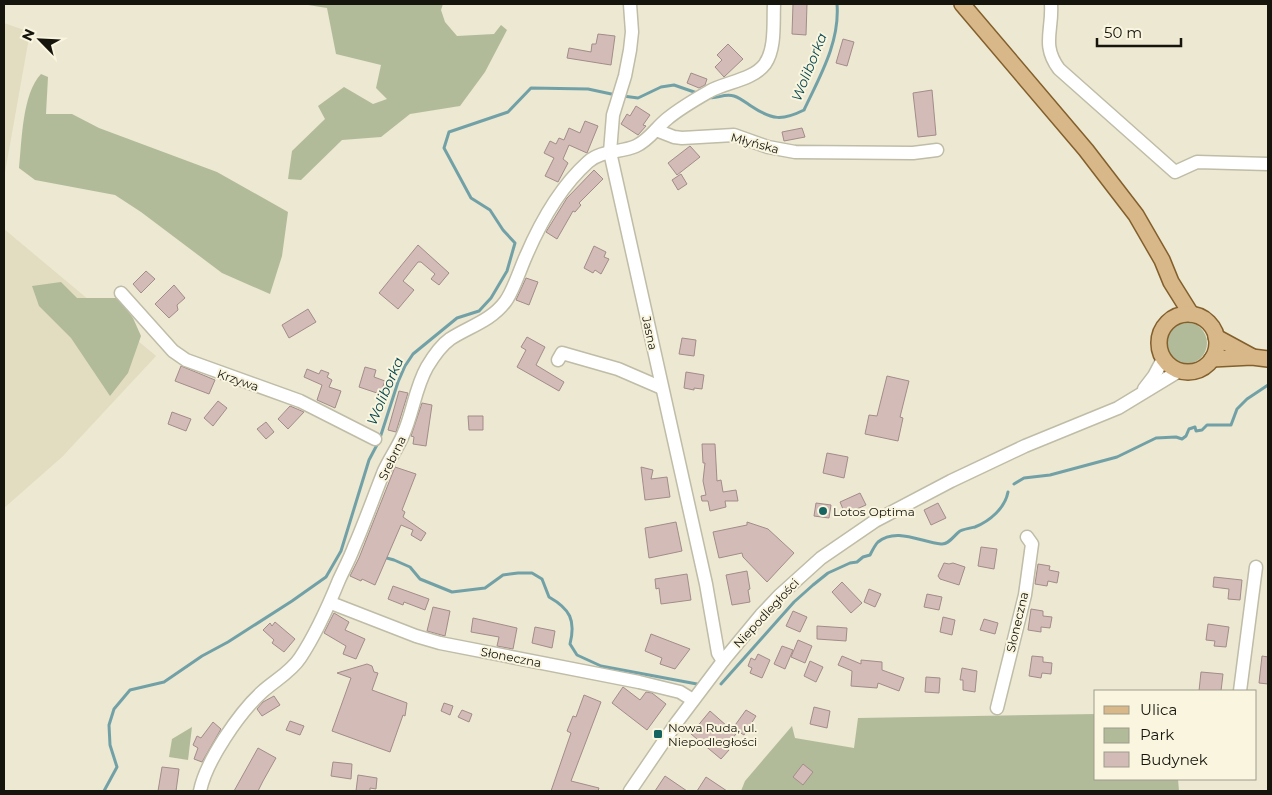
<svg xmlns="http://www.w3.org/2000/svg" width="1272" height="795" viewBox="0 0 1272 795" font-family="Montserrat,sans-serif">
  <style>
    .built { fill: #e2ddc0 }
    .green { fill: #b2bb99 }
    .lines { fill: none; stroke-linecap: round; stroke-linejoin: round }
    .stream { stroke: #71a1a7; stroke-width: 3 }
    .building { fill: #d3bbb7; stroke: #a38c89 }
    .minor-casing { stroke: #bfbca7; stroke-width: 15 }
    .major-casing { stroke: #835f2b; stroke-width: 18 }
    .minor { stroke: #fff; stroke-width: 12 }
    .major { stroke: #d8b789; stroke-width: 15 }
    .poi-dot { fill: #156460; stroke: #f9f5df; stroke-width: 2 }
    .labels { text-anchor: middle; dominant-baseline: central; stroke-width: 4; stroke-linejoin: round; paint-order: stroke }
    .street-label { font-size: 12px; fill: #15140d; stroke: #f9f5df }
    .poi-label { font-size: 12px; fill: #15140d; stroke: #f9f5df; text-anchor: start }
    .water-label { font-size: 14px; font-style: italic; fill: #074851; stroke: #f9f5df }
  </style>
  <rect width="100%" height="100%" fill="#ece8d2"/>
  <g class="built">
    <polygon points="4,23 30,32 4,178"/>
    <polygon points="4,229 156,356 62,457 4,508"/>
  </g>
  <g class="green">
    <polygon points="302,4 443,4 441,10 445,22 457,36 494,34 501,25 507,30 485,72 460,106 410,114 381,137 342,140 301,180 288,179 292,151 325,119 318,106 344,87 373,104 387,99 376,88 381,65 336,54 327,8"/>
    <path d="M41 74 48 77 46 114H72L99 128 217 172 288 212 282 256 270 294 222 273 141 212 115 195 35 180 19 168C22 141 22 94 41 74Z"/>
    <polygon points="61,282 77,298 118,298 133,318 141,336 128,373 110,396 71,338 39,306 32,286"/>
    <circle cx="1186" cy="343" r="21"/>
    <polygon points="1096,714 1096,779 1178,779 1179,791 741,791 745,781 792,726 795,738 854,748 858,718"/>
    <polygon points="192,727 188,760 169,757 172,739"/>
  </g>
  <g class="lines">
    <g class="stream">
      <polyline points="623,96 638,98 661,87 674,85 697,93"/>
      <path d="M708 97C716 100 723 93 734 96 740 98 745 102 751 106 772 120 782 121 804 110 820 76 840 42 837 4"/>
      <polyline points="1014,484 1024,478 1050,475 1117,457 1156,438 1176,437 1182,439 1186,436 1189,429 1195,427 1196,431 1202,430 1207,425 1231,425 1237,409 1247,399 1268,385"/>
      <path d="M383 557 394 560 410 567 420 579 452 592 485 588 503 575 518 573H532L542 579 549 597C570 609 576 620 570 644L577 655 601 666 697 684"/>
      <path d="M721 684 794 602 813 585 828 573 850 563 857 562 863 557 870 555C872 551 875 545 878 542 896 527 921 542 941 544 949 545 954 535 960 531 964 529 970 528 975 527 990 521 1005 508 1008 492"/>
      <polyline points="104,791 117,767 110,745 109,725 114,709 130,690 164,682 202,656 228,642 292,601 326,577 341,551 369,460 379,441 398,382 405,366 413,354 457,318 479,311 491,298 507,271 515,243 503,230 490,210 471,198 444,148 449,132 508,112 531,88 588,89 616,95"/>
    </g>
  </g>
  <g class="building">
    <polygon points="793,4 807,4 806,35 792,34"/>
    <polygon points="598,34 615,36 611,65 567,58 569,48 591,52 592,44 596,44"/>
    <polygon points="843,39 854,42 847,66 836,63"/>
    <polygon points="728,44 743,59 724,77 715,67 722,60 717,55"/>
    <polygon points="691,73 707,79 705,85 699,88 687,83"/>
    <polygon points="932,90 936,135 918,137 913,93"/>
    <polygon points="636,106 650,115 643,125 646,126 638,135 621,124 627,114 630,116"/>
    <polygon points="585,121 598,126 587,153 569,145 563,159 568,163 558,182 545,176 554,158 544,153 550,141 556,144 559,138 564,140 569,128 580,133"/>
    <polygon points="802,128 805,137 784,141 782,132"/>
    <polygon points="690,146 700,157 677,175 668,163"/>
    <polygon points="594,170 603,179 579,203 581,205 575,212 573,211 557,239 546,232 567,198"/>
    <polygon points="681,174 687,184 678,190 672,180"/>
    <polygon points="418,245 449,273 439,285 431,279 435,274 421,262 418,262 403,281 414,290 398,309 379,293"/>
    <polygon points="594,246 606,252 604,257 609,259 601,274 595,270 593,273 584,268"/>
    <polygon points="146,271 155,279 141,293 133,284"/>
    <polygon points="526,278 538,282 529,305 516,300"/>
    <polygon points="174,285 185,298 177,305 178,310 169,318 155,304"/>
    <polygon points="308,309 316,322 289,338 282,325"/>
    <polygon points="527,337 545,347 536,365 564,382 559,391 517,367 526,350 521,347"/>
    <polygon points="682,338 696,340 694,356 679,354"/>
    <polygon points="181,366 215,380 209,394 175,381"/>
    <polygon points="365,367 376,370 374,377 385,381 380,394 359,387"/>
    <polygon points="307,369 319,374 321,370 329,373 327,377 332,380 329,387 341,391 335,408 317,400 322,385 304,377"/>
    <polygon points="686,372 704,375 702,389 694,388 694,390 684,388"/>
    <polygon points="887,376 909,381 900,417 903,418 898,441 865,434 869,415 877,416"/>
    <polygon points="399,391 408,393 396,432 388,430"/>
    <polygon points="218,401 227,408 213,426 204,418"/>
    <polygon points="422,403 432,405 426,446 413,444 414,437 411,436"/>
    <polygon points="290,406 304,412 288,429 278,419"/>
    <polygon points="172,412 191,419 186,431 168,424"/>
    <polygon points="468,416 483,416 483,430 469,430"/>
    <polygon points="266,422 274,432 266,439 257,429"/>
    <polygon points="702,444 715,444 717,481 721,480 723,492 736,490 738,501 725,501 726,507 710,511 708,501 702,501 701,496 706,495 703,481 705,463 703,463"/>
    <polygon points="827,453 848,457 844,478 823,473"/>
    <polygon points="395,467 416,474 402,510 405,512 403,517 426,533 421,541 411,535 413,530 401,525 375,585 362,579 361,581 350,576 359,558"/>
    <polygon points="641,467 653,470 651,479 667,477 670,497 645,500"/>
    <polygon points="860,493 866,505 845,514 840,502"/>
    <polygon points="816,503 831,505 829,518 814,516"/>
    <polygon points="938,503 946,518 931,525 924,510"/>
    <polygon points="676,522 682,551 649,558 645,528"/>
    <polygon points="747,522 768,529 794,553 767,582 743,557 742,553 719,558 713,532 747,525"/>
    <polygon points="981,547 997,549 994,569 978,566"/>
    <polygon points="944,563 949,564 953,563 965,567 959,585 940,579 938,576"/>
    <polygon points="1038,564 1050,566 1049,570 1059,572 1057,583 1048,581 1047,586 1035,584"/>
    <polygon points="747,571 750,589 748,590 750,602 732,605 726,575"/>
    <polygon points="687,574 691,600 661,604 659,588 656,589 655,579"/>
    <polygon points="1214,577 1242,580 1240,600 1228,599 1229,589 1213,587"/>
    <polygon points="842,582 862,603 851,613 832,592"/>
    <polygon points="393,586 429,599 425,610 404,602 403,605 388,599"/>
    <polygon points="869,589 881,594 875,607 864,602"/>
    <polygon points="927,594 942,597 939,610 924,607"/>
    <polygon points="433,607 450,611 445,636 427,631"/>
    <polygon points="1031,609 1043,611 1043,616 1052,617 1050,628 1041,627 1041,632 1028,630"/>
    <polygon points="793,611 807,617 800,632 786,626"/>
    <polygon points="334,613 349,622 345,630 365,639 356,659 343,654 346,646 324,633"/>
    <polygon points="943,617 955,620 952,635 940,632"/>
    <polygon points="473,618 517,628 513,649 497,646 499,637 471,632"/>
    <polygon points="984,619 998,623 995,634 980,630"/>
    <polygon points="275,622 295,639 284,652 272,643 274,640 263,630 270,623 272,626"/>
    <polygon points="1208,624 1229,627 1226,647 1214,646 1215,641 1206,640"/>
    <polygon points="817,626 847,628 846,641 817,639"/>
    <polygon points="535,627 555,631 552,648 532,643"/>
    <polygon points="651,634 690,649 675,669 660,664 662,658 645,651"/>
    <polygon points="798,640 812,646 805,663 791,657"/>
    <polygon points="782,646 793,650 785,669 774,664"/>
    <polygon points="758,654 770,660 762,678 750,673 752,668 748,666 751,658 755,660"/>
    <polygon points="842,656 861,664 861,660 882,662 882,670 904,678 899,691 878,683 877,688 851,686 852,671 838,665"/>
    <polygon points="1032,656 1043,657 1043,662 1052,663 1051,674 1042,673 1041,678 1029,676"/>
    <polygon points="1262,656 1268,657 1268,684 1259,683"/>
    <polygon points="810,661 823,667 816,682 804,676"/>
    <polygon points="367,664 372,666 374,672 378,673 372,690 407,703 405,716 403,715 390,752 332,731 351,678 337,673"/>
    <polygon points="962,668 977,671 975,692 963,690 963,680 960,680"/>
    <polygon points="1201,672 1223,674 1221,691 1199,691"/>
    <polygon points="926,677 940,678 939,693 925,692"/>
    <polygon points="623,687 640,700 646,692 652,693 666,704 647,730 612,703"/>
    <polygon points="584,695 601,702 571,781 599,788 598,791 551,791 571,733 567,731 573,716 576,717"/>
    <polygon points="274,696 280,705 262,716 257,709 263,702"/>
    <polygon points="444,703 453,706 450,715 441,711"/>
    <polygon points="814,707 830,711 827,728 810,724"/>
    <polygon points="462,710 472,714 469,722 458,717"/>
    <polygon points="746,710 756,716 744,735 733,728"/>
    <polygon points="710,711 736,734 725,747 729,750 721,759 691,734"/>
    <polygon points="290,721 304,726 300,735 286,730"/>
    <polygon points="213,722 221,729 202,762 194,759 198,748 193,745 197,736 201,738"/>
    <polygon points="258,748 276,758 263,781 258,791 234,791"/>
    <polygon points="333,762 352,764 351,779 331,776"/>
    <polygon points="803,764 813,772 803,785 793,777"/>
    <polygon points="162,767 179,769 176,791 158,791"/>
    <polygon points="358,775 377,778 376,789 370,788 370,791 356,791"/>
    <polygon points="665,776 687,791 655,791"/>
    <polygon points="706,777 727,791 697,791"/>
  </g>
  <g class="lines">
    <g class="minor-casing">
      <g id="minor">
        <polyline points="630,4 632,32 630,50 625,76 613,115 610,152 706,584 718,653 723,661"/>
        <path d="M1051 4C1053 30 1041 45 1059 69L1175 172 1197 162 1268 164"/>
        <polyline points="656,130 674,137 682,138 734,135 768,147 795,152 913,153 937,150"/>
        <polyline points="121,293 173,351 186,360 300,401 375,439"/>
        <polyline points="558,360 562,353 618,369 662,388"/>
        <polyline points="1144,389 1154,376 1163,359"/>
        <polyline points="331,603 416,636 440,643 639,682 680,692 693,700"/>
        <polyline points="1240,691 1256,567"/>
        <polyline points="997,708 1025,595 1032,544 1027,537"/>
        <path d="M200 791C206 761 239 713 262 692 274 681 291 672 300 658 316 634 328 607 339 580 344 569 350 558 354 547 365 522 374 496 384 471 390 458 398 447 403 435 413 413 415 388 427 367 433 357 440 346 450 339 468 327 491 321 505 302 513 292 520 269 526 256 541 221 560 187 588 162 601 150 620 153 636 146 649 140 656 128 667 119 680 108 696 99 710 91 726 82 753 80 765 64 776 48 773 22 774 4"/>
        <polyline points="630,791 677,722 723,661 761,615 780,595 821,558 875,521 951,481 1025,446 1118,408 1179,371"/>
      </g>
    </g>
    <g class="major-casing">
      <g id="major">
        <polyline points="962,4 1086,150 1136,215 1162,260 1171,282 1191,314"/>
        <circle cx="1188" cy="343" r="29"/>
        <polyline points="1216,337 1251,356"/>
        <polyline points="1212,359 1252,357 1268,359"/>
      </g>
    </g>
    <use href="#minor" class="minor"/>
    <use href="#major" class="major"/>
  </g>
  <g class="poi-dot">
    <circle cx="823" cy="511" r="5"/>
    <rect x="653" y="729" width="10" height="10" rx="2.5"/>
  </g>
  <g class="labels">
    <g class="street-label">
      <text transform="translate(755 143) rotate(15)">Młyńska</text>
      <text transform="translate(650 333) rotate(78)">Jasna</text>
      <text transform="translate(238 380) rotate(19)">Krzywa</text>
      <text transform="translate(392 458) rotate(-64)">Srebrna</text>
      <text transform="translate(766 613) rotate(-47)">Niepodległości</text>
      <text transform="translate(1017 622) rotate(-77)">Słoneczna</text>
      <text transform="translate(511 657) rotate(11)">Słoneczna</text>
    </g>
    <g class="poi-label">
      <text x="833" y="511">Lotos Optima</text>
      <text x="668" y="727">Nowa Ruda, ul.<tspan x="668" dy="14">Niepodległości</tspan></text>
    </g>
    <g class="water-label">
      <text transform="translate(809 67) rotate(-68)">Woliborka</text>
      <text transform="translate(385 391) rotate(-67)">Woliborka</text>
    </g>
  </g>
  <rect width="1272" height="795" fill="none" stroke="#15140d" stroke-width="10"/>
  <rect x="1094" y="690" width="162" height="90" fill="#f9f5df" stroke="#9e9b8b"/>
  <rect x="1104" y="706" width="25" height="8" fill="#d8b789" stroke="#9e9b8b"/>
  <text x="1140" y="715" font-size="15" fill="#15140d">Ulica</text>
  <rect x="1104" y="728" width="25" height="15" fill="#b2bb99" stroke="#9e9b8b"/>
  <text x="1140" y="740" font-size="15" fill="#15140d">Park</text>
  <rect x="1104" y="752" width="25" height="15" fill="#d3bbb7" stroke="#9e9b8b"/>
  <text x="1140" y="765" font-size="15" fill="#15140d">Budynek</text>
  <g transform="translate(40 40) rotate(294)" stroke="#f9f5df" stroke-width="4" paint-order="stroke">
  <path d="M0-4L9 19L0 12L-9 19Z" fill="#15140d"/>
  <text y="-8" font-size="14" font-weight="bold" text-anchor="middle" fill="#15140d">N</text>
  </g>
  <path d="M1097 38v8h84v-8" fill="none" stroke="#15140d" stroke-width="2.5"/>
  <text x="1104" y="38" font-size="15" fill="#15140d" stroke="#f9f5df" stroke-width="4" paint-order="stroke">50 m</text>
</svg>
